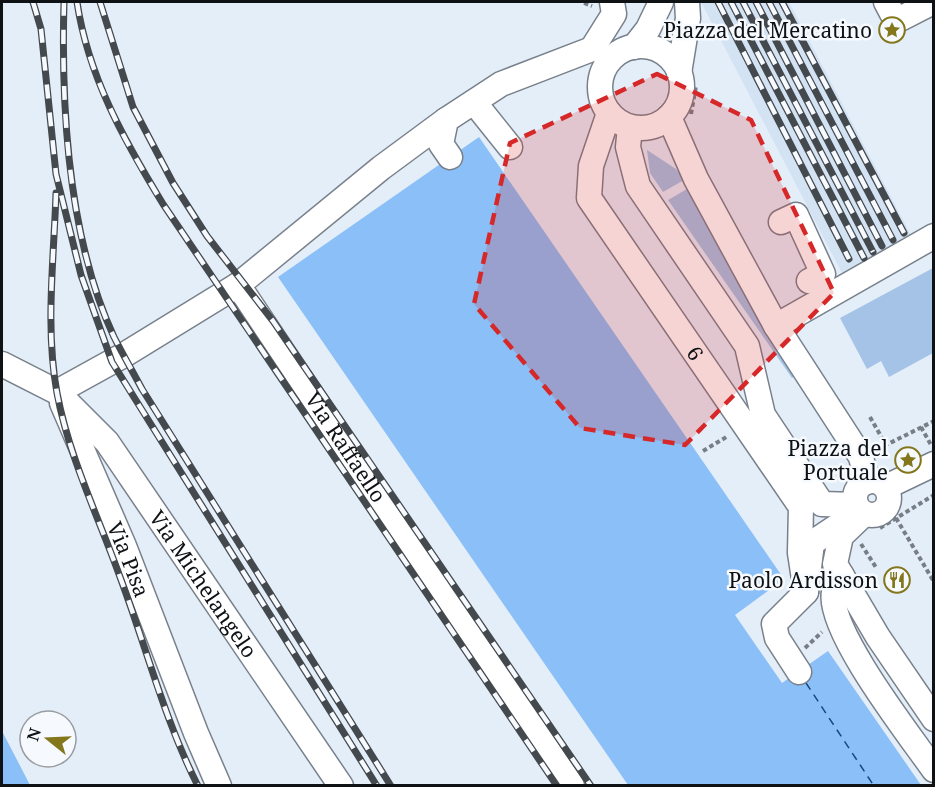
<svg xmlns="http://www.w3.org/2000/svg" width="935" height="787" viewBox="0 0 935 787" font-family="'Noto Serif',serif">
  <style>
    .built { fill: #d3e3f3 }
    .green { fill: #a4c3e6 }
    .water { fill: #8bbff7 }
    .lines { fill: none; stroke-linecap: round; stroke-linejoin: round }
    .ferry { stroke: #144a7d; stroke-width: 1.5; stroke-dasharray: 8 6; stroke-linecap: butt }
    .minor-casing { stroke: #78818b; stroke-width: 27 }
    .path { stroke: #777e85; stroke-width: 4; stroke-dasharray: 4.5 3; stroke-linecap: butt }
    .minor { stroke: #fff; stroke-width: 24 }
    .rail-casing { stroke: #44494e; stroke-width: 7 }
    .rail { stroke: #f6faff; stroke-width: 4.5; stroke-dasharray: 14; stroke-linecap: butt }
    .marked { fill: #d62828; fill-opacity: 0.2; stroke: #d62828; stroke-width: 4.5; stroke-dasharray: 12 8; stroke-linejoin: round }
    .labels { text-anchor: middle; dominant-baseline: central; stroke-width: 5; stroke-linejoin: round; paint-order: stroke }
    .poi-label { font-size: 21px; fill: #0e1215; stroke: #f6faff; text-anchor: end }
    .street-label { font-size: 21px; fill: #0e1215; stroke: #f6faff }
  </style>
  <rect width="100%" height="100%" fill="#e4eef9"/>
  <polygon class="built" points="701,2 789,2 914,241 844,277"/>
  <g class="green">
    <polygon points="647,150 676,169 684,180 663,192 650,173"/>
    <polygon points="687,189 762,326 795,376 792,378 668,200"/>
    <polygon points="933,268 933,353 889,377 881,361 867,369 840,318"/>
  </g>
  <g class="water">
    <polygon points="479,137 784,579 735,615 782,683 828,651 921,785 628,785 278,277"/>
    <polygon points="2,731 30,785 2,785"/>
  </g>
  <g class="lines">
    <polyline class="ferry" points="806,683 874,786"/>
    <g class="minor-casing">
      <g id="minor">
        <polyline points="886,2 896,21 933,2"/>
        <circle cx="641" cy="87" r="41"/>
        <polyline points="634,47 648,29 661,2"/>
        <polyline points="679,73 688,18 687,2"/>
        <polyline points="474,102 510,147"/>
        <path id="s1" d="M609 113 591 166 589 198 801 507 800 553 806 592"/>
        <polyline points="669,117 696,179 776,326 861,457 867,482"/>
        <polyline points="630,127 628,147 638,186 747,346 763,415 822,504 856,505"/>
        <polyline points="450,157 441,144 446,120 501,84 592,49 614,14 612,2"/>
        <polyline points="781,222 796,215 823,274 809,281"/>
        <polyline points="238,285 381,168 446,120"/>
        <polyline points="776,326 934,236"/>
        <path id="s2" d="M2 364 57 392 107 442 341 786"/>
        <path id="s3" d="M57 392 124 355 238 285 572 786"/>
        <path id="s4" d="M62 403 124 546 196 733 219 786"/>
        <circle cx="872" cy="498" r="17"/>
        <polyline points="886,487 934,464"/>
        <polyline points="864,514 841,536 835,564 878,637 934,719"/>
        <path d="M842 576C840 581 835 587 834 592 826 629 911 737 934 770"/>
        <polyline points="799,672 777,638 774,624 806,592 812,543 851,517"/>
      </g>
    </g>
    <g class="path">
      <polyline points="584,3 592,6"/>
      <polyline points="691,114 696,86"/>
      <polyline points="870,417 886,445 934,421"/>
      <polyline points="921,427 931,445"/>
      <polyline points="703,451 728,436"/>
      <polyline points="896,518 934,582"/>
      <polyline points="880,528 934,495"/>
      <polyline points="861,544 877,569"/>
      <polyline points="805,648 822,632"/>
    </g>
    <use href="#minor" class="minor"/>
    <g class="rail-casing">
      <g id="rail">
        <polyline points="33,2 41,29 56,174 81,275 112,362 377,786"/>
        <path d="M64 2C61 109 68 238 114 337 123 355 133 372 142 389L391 786"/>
        <path d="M77 2C88 76 124 140 163 204L557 786"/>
        <polyline points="100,2 133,107 173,183 207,236 273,321 591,786"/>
        <polyline points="718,2 849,259"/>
        <polyline points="731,2 864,258"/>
        <polyline points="743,2 873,252"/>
        <polyline points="756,2 882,246"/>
        <polyline points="769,2 893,240"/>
        <polyline points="782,2 904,233"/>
        <path d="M56 193C54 258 45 328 57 393 69 457 98 516 120 577 146 646 164 719 198 786"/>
      </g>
    </g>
    <use href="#rail" class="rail"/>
  </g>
  <path class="marked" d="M657 74 751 120 834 293 685 445 580 428 474 304 510 143Z"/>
  <defs>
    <g id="sight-ring" transform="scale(1.35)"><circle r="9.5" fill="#f6faff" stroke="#84771b" stroke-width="1.5"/><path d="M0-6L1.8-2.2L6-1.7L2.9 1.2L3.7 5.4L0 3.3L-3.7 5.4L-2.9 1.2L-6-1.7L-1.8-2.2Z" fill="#84771b"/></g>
    <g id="restaurant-ring" transform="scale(1.35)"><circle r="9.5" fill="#f6faff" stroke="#84771b" stroke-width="1.5"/><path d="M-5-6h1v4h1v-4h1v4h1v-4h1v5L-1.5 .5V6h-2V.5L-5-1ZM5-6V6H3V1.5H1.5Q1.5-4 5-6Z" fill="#84771b"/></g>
  </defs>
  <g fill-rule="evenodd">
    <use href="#sight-ring" x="892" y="30"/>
    <use href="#sight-ring" x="908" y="460"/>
    <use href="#restaurant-ring" x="897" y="580"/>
  </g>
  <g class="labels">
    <g class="poi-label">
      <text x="872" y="30">Piazza del Mercatino</text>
      <text x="888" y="448">Piazza del<tspan x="888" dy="24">Portuale</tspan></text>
      <text x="878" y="580">Paolo Ardisson</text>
    </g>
    <g class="street-label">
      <text stroke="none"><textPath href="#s1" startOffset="276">6</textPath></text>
      <text stroke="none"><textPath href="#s3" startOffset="405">Via Raffaello</textPath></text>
      <text stroke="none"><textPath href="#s4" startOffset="170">Via Pisa</textPath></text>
      <text stroke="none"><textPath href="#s2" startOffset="304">Via Michelangelo</textPath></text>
    </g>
  </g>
  <rect width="935" height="787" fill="none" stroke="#0e1215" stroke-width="6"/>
  <g transform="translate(48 739) rotate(288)"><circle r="28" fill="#f6faff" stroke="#999da1" stroke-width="1.5"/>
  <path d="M0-4.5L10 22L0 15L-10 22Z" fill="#84771b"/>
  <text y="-9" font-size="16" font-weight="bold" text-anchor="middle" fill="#0e1215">N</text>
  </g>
</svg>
